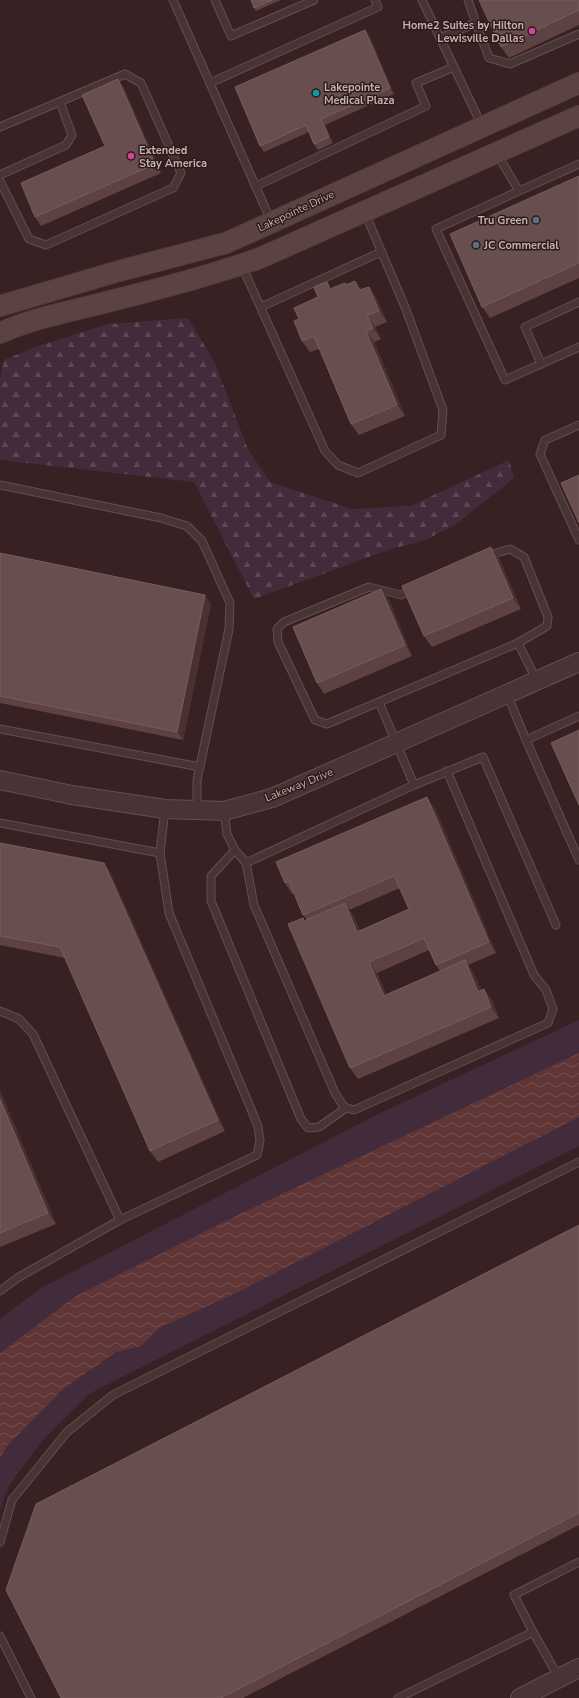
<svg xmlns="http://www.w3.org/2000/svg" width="579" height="1698" viewBox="0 0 579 1698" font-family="'Nunito Sans',sans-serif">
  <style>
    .grass { fill: #422b3a }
    .forest { fill: url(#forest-firs) }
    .water { fill: url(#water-waves) }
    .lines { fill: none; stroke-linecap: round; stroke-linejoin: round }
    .service-casing { stroke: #634f4f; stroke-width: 9 }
    .tertiary-casing { stroke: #634f4f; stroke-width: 20 }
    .secondary-casing { stroke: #523e3e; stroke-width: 22 }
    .service { stroke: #493435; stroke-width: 7 }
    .tertiary { stroke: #493435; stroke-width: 18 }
    .secondary { stroke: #5c4342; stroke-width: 20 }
    .wall { fill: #5e4243; fill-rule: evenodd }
    .shaded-wall { fill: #4a3031 }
    .building { fill: #694e4f; stroke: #775d5e }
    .hotel-dot { fill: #d1479c; stroke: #2d1a1a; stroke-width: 1.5 }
    .culture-dot { fill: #0f9aa8; stroke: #2d1a1a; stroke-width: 1.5 }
    .service-dot { fill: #5c6f8a; stroke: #2d1a1a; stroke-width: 1.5 }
    .labels { text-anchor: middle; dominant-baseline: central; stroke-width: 3; stroke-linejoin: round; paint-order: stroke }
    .poi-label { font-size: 11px; font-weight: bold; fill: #c5afaf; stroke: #2d1a1a; text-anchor: start }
    .street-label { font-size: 11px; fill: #c5afaf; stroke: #2d1a1a }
  </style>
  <defs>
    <pattern id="forest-firs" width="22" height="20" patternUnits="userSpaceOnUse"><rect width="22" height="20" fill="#422b3a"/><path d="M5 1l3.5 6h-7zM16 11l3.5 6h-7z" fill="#5c4754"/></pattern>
    <pattern id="water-waves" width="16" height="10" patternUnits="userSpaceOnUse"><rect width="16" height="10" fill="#5f3536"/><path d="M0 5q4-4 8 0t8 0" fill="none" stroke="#745051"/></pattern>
  </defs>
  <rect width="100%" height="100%" fill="#382122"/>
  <polygon class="grass" points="579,1020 579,1146 89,1394 42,1441 9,1486 0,1510 0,1319 39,1289 378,1114"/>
  <polygon class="forest" points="188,318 214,361 248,449 270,482 352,509 410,506 509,460 514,478 455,525 423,541 391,549 254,599 194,482 0,460 0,380 4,360 35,347 108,324"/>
  <polygon class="water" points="579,1053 579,1117 236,1293 159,1328 141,1346 116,1352 63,1389 7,1446 0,1458 0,1353 76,1296 242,1213"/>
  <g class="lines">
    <g class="service-casing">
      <g id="service">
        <polyline points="173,0 271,221"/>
        <polyline points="215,0 231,36 314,0"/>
        <polyline points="422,0 482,126"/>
        <polyline points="476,23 489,58 510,64 579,34"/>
        <polyline points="440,38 476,23 468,0"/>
        <polyline points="210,83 378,7 375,0"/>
        <polyline points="0,127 125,74 141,83 181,173 173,188 46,245 29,239 0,181"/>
        <polyline points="497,154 519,191 436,229 505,380 579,347"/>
        <polyline points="0,175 66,145 72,135 60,102"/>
        <polyline points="256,186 426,106 416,83 454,67"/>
        <polyline points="519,191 579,164"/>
        <polyline points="242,266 325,451 338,465 358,473 441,435 443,410 405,307 365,213"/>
        <polyline points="261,307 381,252"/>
        <polyline points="541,364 525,327 579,302"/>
        <polyline points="579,425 545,440 540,454 579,540"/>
        <polyline points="0,485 161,518 187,526 202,541 230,603 229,629 197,780 197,810"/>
        <polyline points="486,556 510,549 524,557 548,617 547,626 518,643 537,681"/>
        <polyline points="413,589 401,595 369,587 284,622 277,629 278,642 315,720 327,724 518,643"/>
        <polyline points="507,694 526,740"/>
        <polyline points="379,702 414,785 483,757 556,925"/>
        <polyline points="579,716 526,740 579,860"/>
        <polyline points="0,729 200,767"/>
        <polyline points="224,811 227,834 235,850 246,863 254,905 335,1093 344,1107 354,1110 548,1023 553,1009 546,990 534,975 447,771"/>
        <polyline points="0,823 160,853"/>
        <polyline points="235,850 211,876 211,901 301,1119 308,1128 319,1127 346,1108"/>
        <polyline points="246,863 414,785"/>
        <polyline points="0,1011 19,1019 33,1034 120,1220"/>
        <polyline points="0,1291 19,1277 120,1220 257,1155 260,1141 258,1126 169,913 160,853 165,809"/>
        <polyline points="0,1542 12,1500 67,1432 113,1395 579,1162"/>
        <polyline points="0,1636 31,1698"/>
        <polyline points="559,1678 533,1632 514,1595 579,1562"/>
        <polyline points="398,1698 533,1632"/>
      </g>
    </g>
    <g class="tertiary-casing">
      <g id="tertiary">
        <polyline points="0,780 72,795 165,809 224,811 272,798 579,662"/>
        <polyline points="520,1698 579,1668"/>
      </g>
    </g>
    <g class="secondary-casing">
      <g id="secondary">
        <polyline points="0,306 119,271 226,243 579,83"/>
        <path d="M0 333C31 319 66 312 99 304 153 290 207 277 260 258L579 116"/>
      </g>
    </g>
    <use href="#service" class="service"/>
    <use href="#tertiary" class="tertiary"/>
    <use href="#secondary" class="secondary"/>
  </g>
  <g class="wall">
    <polygon points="251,0 281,0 256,11 254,8"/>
    <polygon points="579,0 579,25 509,58 501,47"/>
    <polygon points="365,30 369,35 394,94 325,125 333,143 318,150 314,144 309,132 264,152 260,146"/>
    <polygon points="124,88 161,173 41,226 35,217 105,146"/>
    <polygon points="579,176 579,278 490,318 482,307"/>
    <polygon points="355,281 361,290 369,287 376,298 387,322 375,327 381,339 374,342 405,416 359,435 351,424 319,349 310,352 302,341 299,319 318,297 332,289 345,283 347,285"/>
    <polygon points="0,553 205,595 211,604 183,740 0,703"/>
    <polygon points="499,558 521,609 432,647 424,636"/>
    <polygon points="389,600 412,656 324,694 317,683"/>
    <path d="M435 808 496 953 468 965 473 972 481 990 492 1000 499 1018 358 1079 350 1068 304 921 307 920 303 915 294 893 292 894 285 883ZM400 888 409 909 360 931 353 915 349 910ZM429 950 436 965 440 971 386 994 377 973Z"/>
    <polygon points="0,843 104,863 111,874 225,1131 158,1162 150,1151 65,958 0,945"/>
    <polygon points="0,1091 56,1224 0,1247"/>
    <polygon points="579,1225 579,1525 243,1698 61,1698"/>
  </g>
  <g class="shaded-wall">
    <polygon points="365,30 369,35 394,94 390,88"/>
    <polygon points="118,79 124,88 161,173 155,164"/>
    <polygon points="321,119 325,125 333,143 329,137"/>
    <polygon points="355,281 363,293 359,290"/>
    <polygon points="369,287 376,298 387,322 379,311"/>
    <polygon points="367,315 375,327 381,339 373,328"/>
    <polygon points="366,331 374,342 405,416 397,405"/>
    <polygon points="491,547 499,558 521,609 513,598"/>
    <polygon points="381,589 389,600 412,656 405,645"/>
    <polygon points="205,595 211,604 183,740 177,732"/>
    <polygon points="427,797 435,808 496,953 489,942"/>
    <polygon points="104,863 111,874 225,1131 218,1120"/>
    <polygon points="345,903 353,915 365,943 357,932"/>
    <polygon points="465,960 473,972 486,1003 478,992"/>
    <polygon points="369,962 377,973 391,1007 384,996"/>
    <polygon points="484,989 492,1000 499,1018 491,1007"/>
    <polygon points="0,1091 56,1224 48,1213 0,1099"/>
  </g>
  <g class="building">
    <polygon points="251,0 272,0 254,8"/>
    <polygon points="479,0 579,0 579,10 501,47"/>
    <polygon points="365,30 390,88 321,119 329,137 314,144 306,125 260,146 235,87"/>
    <polygon points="118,79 155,164 35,217 21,183 105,146 82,95"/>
    <polygon points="579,176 579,263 482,307 450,234"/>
    <polygon points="355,281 359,290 369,287 379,311 367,315 373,328 366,331 397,405 351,424 314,336 302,341 294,321 299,319 294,308 318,297 314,287 327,282 330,289 345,283 346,285"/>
    <polygon points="579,475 579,523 561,483"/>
    <polygon points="491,547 513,598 424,636 402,586"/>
    <polygon points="0,553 205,595 177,732 0,696"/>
    <polygon points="381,589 405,645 317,683 293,627"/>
    <polygon points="579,730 579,805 551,743"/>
    <polygon points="427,797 489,942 436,965 424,938 369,962 384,996 465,960 478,992 484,989 491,1007 350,1068 288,924 303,918 304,921 345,903 357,932 409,909 394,876 303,915 289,881 285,883 276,862"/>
    <polygon points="0,843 104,863 218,1120 150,1151 60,947 0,936"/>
    <polygon points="0,1099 48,1213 0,1233"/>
    <polygon points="579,1225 579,1513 221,1698 61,1698 6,1590 36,1504"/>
  </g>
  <g class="hotel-dot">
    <circle cx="532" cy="31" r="4"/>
    <circle cx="131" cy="156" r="4"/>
  </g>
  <circle class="culture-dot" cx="316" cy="93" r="4"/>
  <g class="service-dot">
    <circle cx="536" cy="220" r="4"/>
    <circle cx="476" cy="245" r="4"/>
  </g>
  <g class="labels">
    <g class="poi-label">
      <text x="524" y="25" text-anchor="end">Home2 Suites by Hilton<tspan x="524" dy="13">Lewisville Dallas</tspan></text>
      <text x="324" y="87">Lakepointe<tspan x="324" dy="13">Medical Plaza</tspan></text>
      <text x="139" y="150">Extended<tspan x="139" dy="13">Stay America</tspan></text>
      <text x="528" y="220" text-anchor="end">Tru Green</text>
      <text x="484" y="245">JC Commercial</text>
    </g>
    <g class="street-label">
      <text transform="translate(296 211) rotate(-25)">Lakepointe Drive</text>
      <text transform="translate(299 785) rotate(-22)">Lakeway Drive</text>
    </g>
  </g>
</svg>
